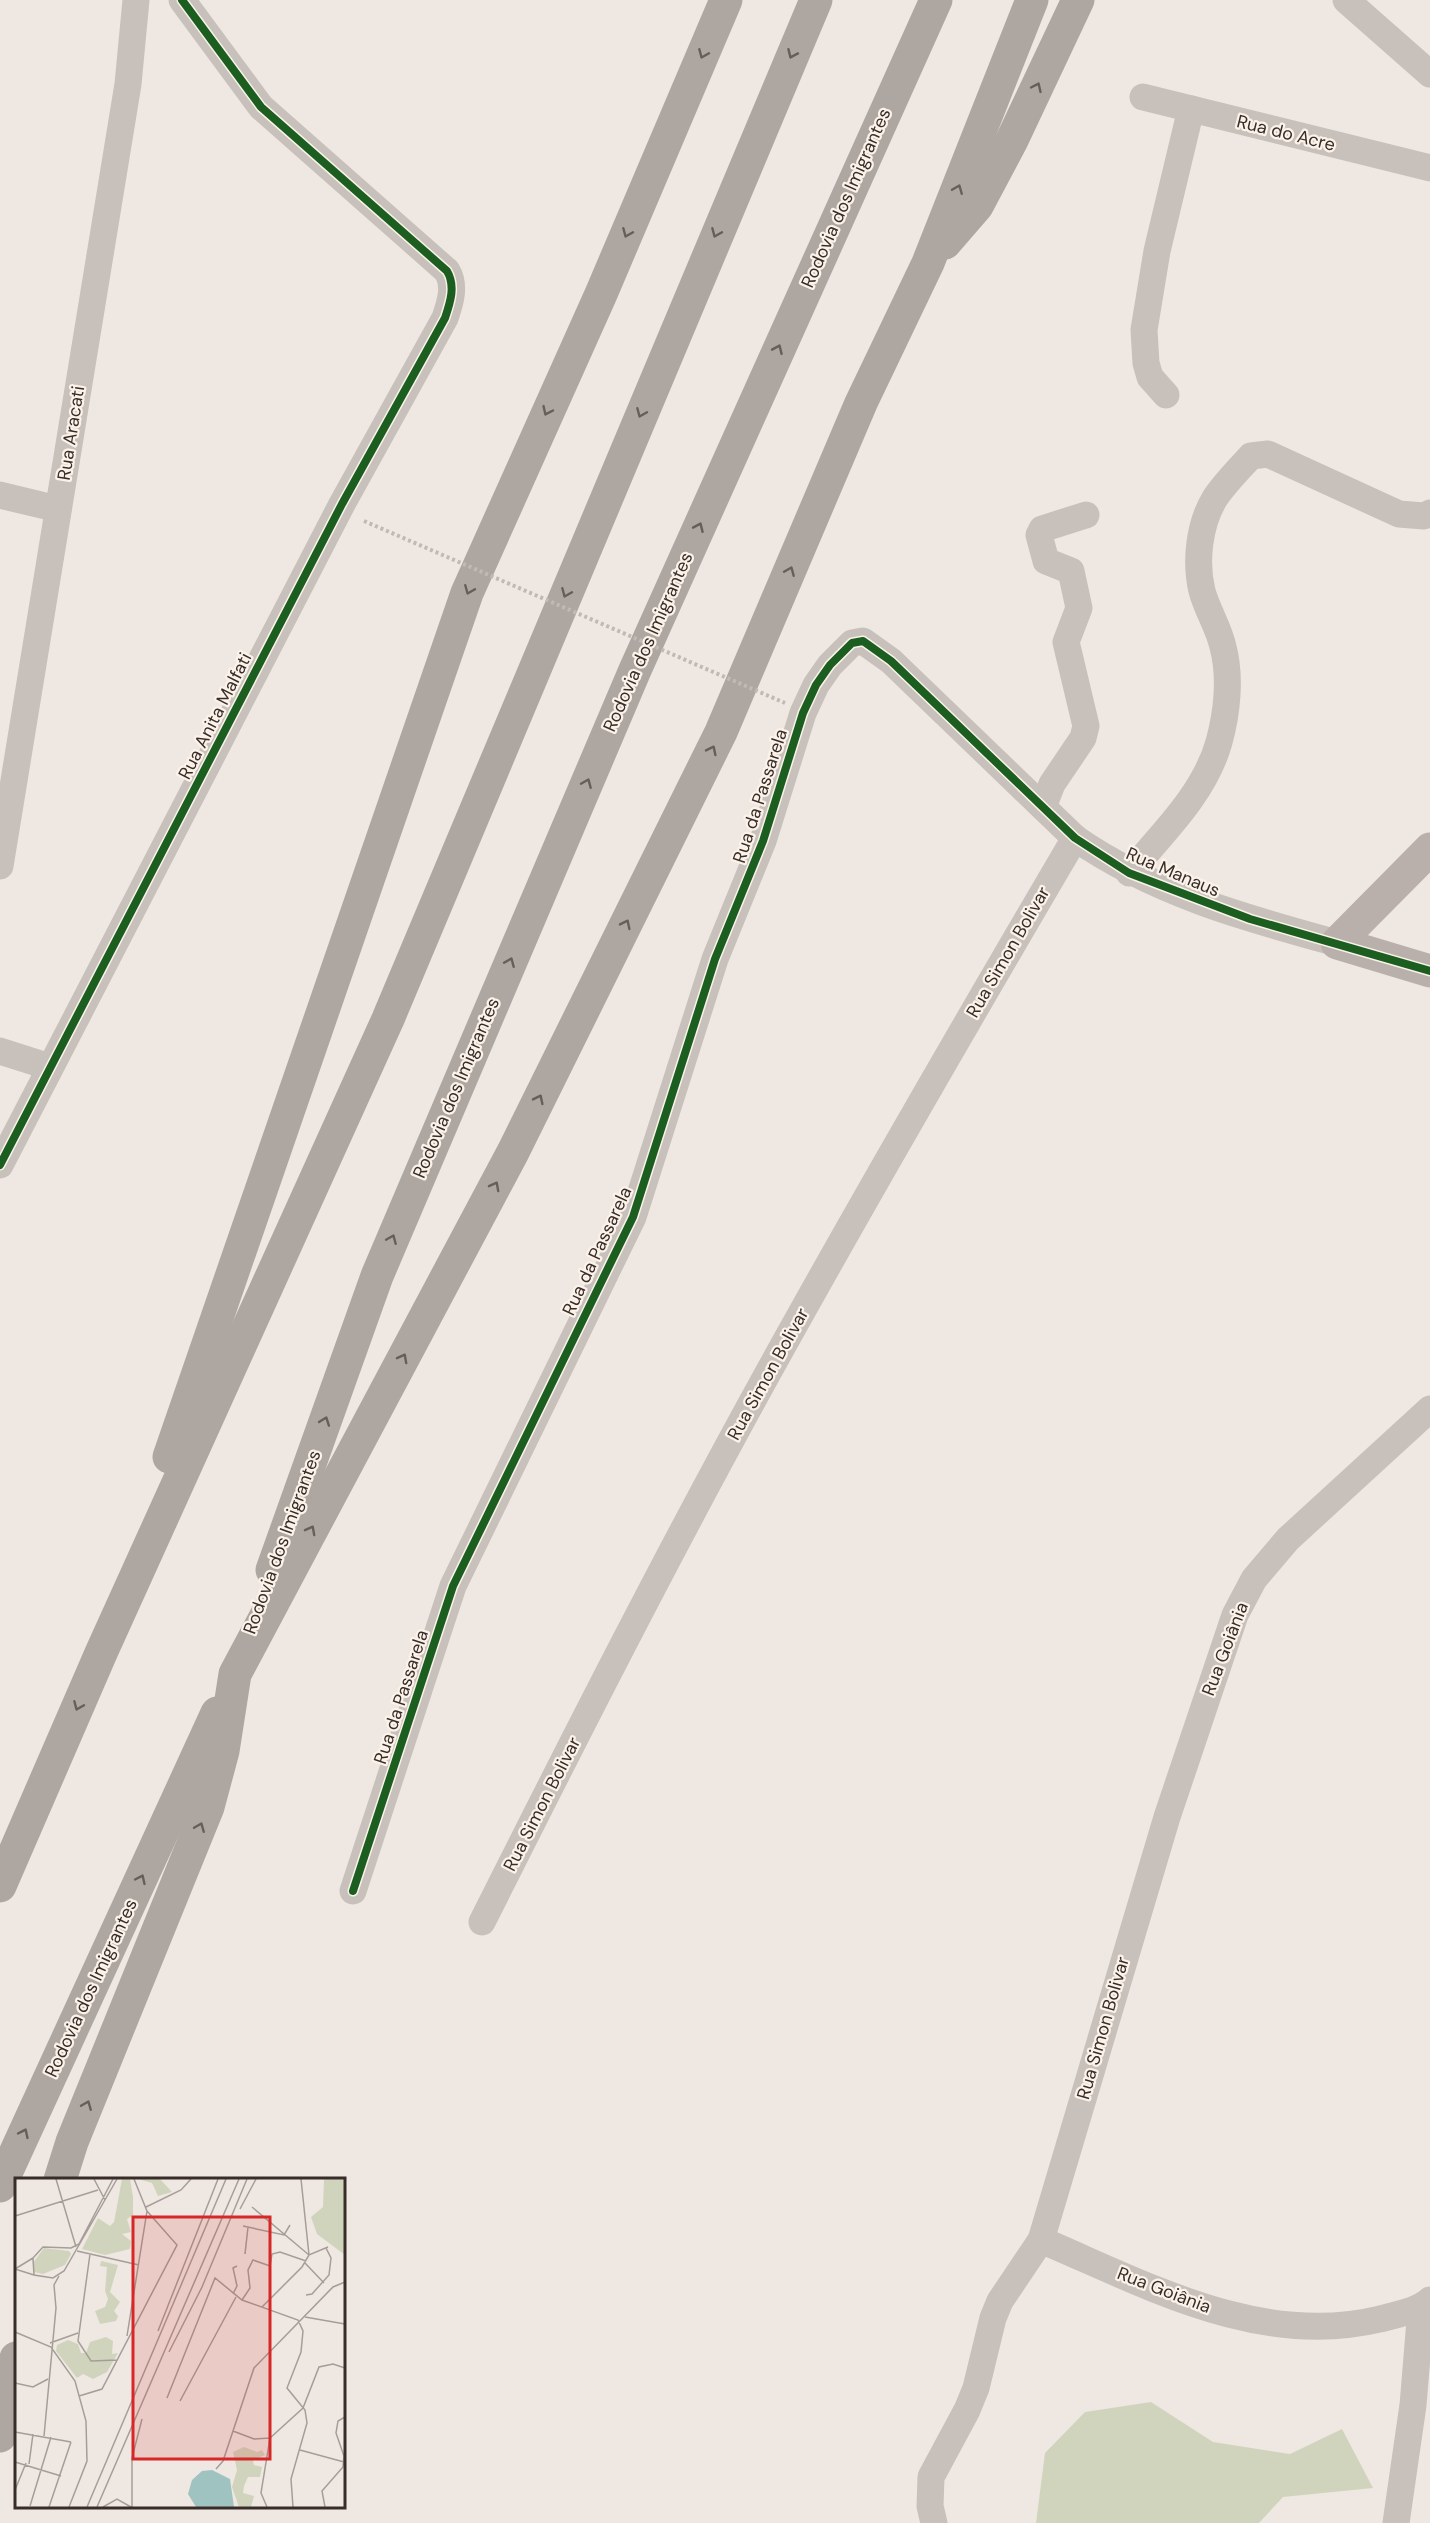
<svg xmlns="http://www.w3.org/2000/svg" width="1430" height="2523" viewBox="0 0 1430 2523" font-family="'DM Sans',sans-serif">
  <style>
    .green { fill: #d1d4bc }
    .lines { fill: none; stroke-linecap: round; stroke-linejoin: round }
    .street { stroke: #c8c0bb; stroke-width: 27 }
    .secondary { stroke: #b9b0ab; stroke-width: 33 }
    .highway { stroke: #aea7a1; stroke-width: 33 }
    .path-bridge { stroke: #c1b9b3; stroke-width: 4; stroke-dasharray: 3 3; stroke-linecap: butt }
    .cycleway-casing { stroke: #fbf3ea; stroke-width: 11 }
    .cycleway { stroke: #1b5e20; stroke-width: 8 }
    .oneway { stroke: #685e59 }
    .labels { text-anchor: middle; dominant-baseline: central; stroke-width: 4.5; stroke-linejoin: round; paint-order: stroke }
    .street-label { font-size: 18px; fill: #392d29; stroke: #fbf3ea }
    .inset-road { fill: none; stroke: #a69d98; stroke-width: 1.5 }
    .view { fill: #d62828; fill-opacity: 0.15; stroke: #d62828; stroke-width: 3 }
    .inset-edge { fill: none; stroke: #392d29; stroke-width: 3 }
  </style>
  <rect width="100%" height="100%" fill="#efe8e2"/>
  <polygon class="green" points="1151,2402 1213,2442 1290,2454 1342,2429 1373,2488 1283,2497 1259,2523 1036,2523 1045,2453 1085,2412"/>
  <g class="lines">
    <g class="street">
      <polyline points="1346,0 1430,74"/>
      <polyline points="1143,97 1430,168"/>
      <polyline points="1166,395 1150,377 1146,363 1144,330 1157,251 1191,109"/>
      <polyline points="0,495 58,509"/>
      <polyline points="1043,807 1052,784 1083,738 1086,726 1066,642 1079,608 1071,571 1046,561 1039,535 1042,529 1086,515"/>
      <polyline points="0,866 128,84 136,0"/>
      <path d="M1129 873C1162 834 1205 793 1219 742 1227 713 1231 677 1223 647 1219 628 1207 610 1202 591 1195 562 1199 524 1215 498 1225 483 1239 469 1251 456L1268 454 1399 514 1424 516 1430 513"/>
      <polyline points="0,1051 50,1067"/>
      <path d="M0 1165 342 504 445 318C450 303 456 286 447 271L261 107 182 0"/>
      <path d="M353 1891 453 1586 633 1217 715 959 763 841 803 713 816 685 830 665 852 643 863 641 891 661 1075 838C1154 893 1245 918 1337 943"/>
      <path d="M482 1922C575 1737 669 1552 769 1371 868 1192 971 1015 1075 838"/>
      <path d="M1041 2240C1147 2285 1260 2348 1380 2319 1397 2314 1416 2312 1430 2300"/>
      <polyline points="934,2523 930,2506 931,2477 967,2410 976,2388 993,2318 1000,2301 1041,2240 1167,1817 1235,1615 1254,1579 1288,1539 1430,1409"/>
      <polyline points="1396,2523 1413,2405 1421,2308"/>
    </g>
    <polyline class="secondary" points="1430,849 1337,943 1430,971"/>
    <g class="highway">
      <polyline points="945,243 977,206 1012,140 1078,0"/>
      <polyline points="169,1457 467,593 601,294 726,0"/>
      <polyline points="272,1570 377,1276 635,670 936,0"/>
      <polyline points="0,1886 101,1653 388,1019 816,0"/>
      <polyline points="60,2180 72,2142 208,1807 223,1751 235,1674 513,1152 721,732 861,403 928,263 1032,0"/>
      <polyline points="0,2186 217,1713"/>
      <polyline points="0,2436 16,2358"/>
    </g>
    <polyline class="path-bridge" points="364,521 785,703"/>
    <g class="cycleway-casing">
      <g id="cycleway">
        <path d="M0 1165 342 504 445 318C450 303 456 286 447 271L261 107 182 0"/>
        <polyline points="353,1891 453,1586 633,1217 715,959 763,841 803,713 816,685 830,665 852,643 863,641 891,661 1075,838 1129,873 1250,919 1430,971"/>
      </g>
    </g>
    <use href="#cycleway" class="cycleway"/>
  </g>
  <defs><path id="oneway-chevron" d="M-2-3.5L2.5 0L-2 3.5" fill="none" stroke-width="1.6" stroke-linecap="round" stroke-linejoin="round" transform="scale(1.5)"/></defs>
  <g class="oneway">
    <use href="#oneway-chevron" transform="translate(703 54) rotate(113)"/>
    <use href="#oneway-chevron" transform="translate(792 54) rotate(114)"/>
    <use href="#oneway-chevron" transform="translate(1037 87) rotate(-65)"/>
    <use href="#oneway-chevron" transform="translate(958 189) rotate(-68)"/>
    <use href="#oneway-chevron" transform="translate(627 233) rotate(113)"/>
    <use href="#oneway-chevron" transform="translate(716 233) rotate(113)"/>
    <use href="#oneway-chevron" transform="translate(778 349) rotate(-66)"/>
    <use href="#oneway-chevron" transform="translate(547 411) rotate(115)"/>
    <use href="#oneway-chevron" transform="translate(641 413) rotate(113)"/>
    <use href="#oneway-chevron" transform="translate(699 527) rotate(-66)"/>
    <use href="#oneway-chevron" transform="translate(790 571) rotate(-67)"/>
    <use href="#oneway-chevron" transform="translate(469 590) rotate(112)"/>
    <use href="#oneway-chevron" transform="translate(566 593) rotate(113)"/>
    <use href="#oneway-chevron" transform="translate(712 750) rotate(-64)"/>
    <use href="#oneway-chevron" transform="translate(587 783) rotate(-67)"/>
    <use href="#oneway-chevron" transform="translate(626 924) rotate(-64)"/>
    <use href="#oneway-chevron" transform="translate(510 962) rotate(-67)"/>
    <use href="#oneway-chevron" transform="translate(539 1099) rotate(-64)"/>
    <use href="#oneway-chevron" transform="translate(495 1186) rotate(-62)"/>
    <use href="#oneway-chevron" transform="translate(392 1239) rotate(-67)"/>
    <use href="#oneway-chevron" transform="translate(403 1358) rotate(-62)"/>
    <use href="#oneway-chevron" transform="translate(325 1421) rotate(-70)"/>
    <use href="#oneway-chevron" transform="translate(311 1530) rotate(-62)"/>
    <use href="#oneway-chevron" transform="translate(78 1706) rotate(113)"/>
    <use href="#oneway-chevron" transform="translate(200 1827) rotate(-68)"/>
    <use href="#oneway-chevron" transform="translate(141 1879) rotate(-65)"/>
    <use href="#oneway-chevron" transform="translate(87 2105) rotate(-68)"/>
    <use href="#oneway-chevron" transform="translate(24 2133) rotate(-65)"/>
  </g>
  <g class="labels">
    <g class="street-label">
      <text transform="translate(1286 133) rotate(14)">Rua do Acre</text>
      <text transform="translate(846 198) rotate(-66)">Rodovia dos Imigrantes</text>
      <text transform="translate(71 433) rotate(-81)">Rua Aracati</text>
      <text transform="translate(648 642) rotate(-66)">Rodovia dos Imigrantes</text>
      <text transform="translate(215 716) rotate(-63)">Rua Anita Malfati</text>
      <text transform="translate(760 796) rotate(-72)">Rua da Passarela</text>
      <text transform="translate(1173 872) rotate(23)">Rua Manaus</text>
      <text transform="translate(1008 952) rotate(-60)">Rua Simon Bolivar</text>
      <text transform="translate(456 1088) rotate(-67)">Rodovia dos Imigrantes</text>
      <text transform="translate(597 1251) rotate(-65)">Rua da Passarela</text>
      <text transform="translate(768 1374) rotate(-61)">Rua Simon Bolivar</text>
      <text transform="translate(282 1542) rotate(-70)">Rodovia dos Imigrantes</text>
      <text transform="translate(1225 1649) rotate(-69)">Rua Goiânia</text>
      <text transform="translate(401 1697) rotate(-72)">Rua da Passarela</text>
      <text transform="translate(542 1804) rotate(-63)">Rua Simon Bolivar</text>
      <text transform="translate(91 1988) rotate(-65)">Rodovia dos Imigrantes</text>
      <text transform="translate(1103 2028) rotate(-74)">Rua Simon Bolivar</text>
      <text transform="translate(1164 2290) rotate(21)">Rua Goiânia</text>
    </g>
  </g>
  <g transform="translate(15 2178)">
    <rect width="330" height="330" fill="#efe8e2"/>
    <path d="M107 1H115L118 19V37L112 41 116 54 107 56 116 63 115 71 90 77 67 71 83 40 95 48 99 44ZM123 1H145L157 14 143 18 137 5ZM309 1H330V77L302 56 296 39 308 29ZM29 70 54 73 56 76 50 87 28 96 19 94 18 85ZM86 83 103 87 95 114 105 124 99 133 103 138 101 143 85 146 80 133 90 129 93 121 90 113 92 89 85 88ZM91 159 98 163 97 176 103 175 92 194 78 201 68 196 62 200 41 173 42 167 53 162 63 166 66 175H71L75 164ZM229 269 242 274 247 272 250 277 238 282 239 287 247 289 245 299H233L229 308 228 315 239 318 236 329H224L217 309 222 292 218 274Z" fill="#d1d4bc"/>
    <path d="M197 292 215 301 219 329H181L173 316 177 302 187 293Z" fill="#9ec3c0"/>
    <path class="inset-road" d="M41 1 61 69M79 1 90 22M98 1 64 66 56 70 28 69 18 80 19 97 38 100 49 93 102 1M131 29 166 12 176 1M237 29 294 77 313 69M225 31 241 1M0 35V1M0 38 83 12M228 48 269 57 275 47M62 73 124 87M75 76 63 163 76 183 102 182M230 76 233 49M290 85 309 105M0 91 18 80M0 91 19 97M218 116 222 108 218 90 222 88M291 117 297 116 314 97 316 80 311 70M227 122 235 110 233 92 238 82 255 88 257 76 265 74 291 83M247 129 287 89 294 77 286 1M290 139 330 146M143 153 203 1M0 154 36 169 60 203 71 243 72 283 54 329M112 158 132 33M35 165 63 155M154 174 187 109 232 1M0 205 18 209 33 201M64 218 87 211 162 67 132 33 119 1M152 220 200 100 227 122 283 142 288 153 286 174 272 210 290 232 292 245 276 301 278 329M165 223 221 119M218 253 239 261 255 260 288 230 304 189 318 186 330 190M0 254 56 264M29 258 41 130 39 107 44 98M285 272 329 284M0 284 46 298M14 286 18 256M201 291 208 283 239 190 318 109 330 104M0 312 11 285M15 328 36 259M34 329 56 264M72 329 211 1M82 329 224 1M88 329 102 321 116 329M117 329V280L127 241M252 329 246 315 255 260M310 329 307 313 328 289 329 278 321 255 323 243 330 239"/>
    <path class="view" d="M118 39H255V281H118Z"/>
    <rect width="330" height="330" class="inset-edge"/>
  </g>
</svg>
